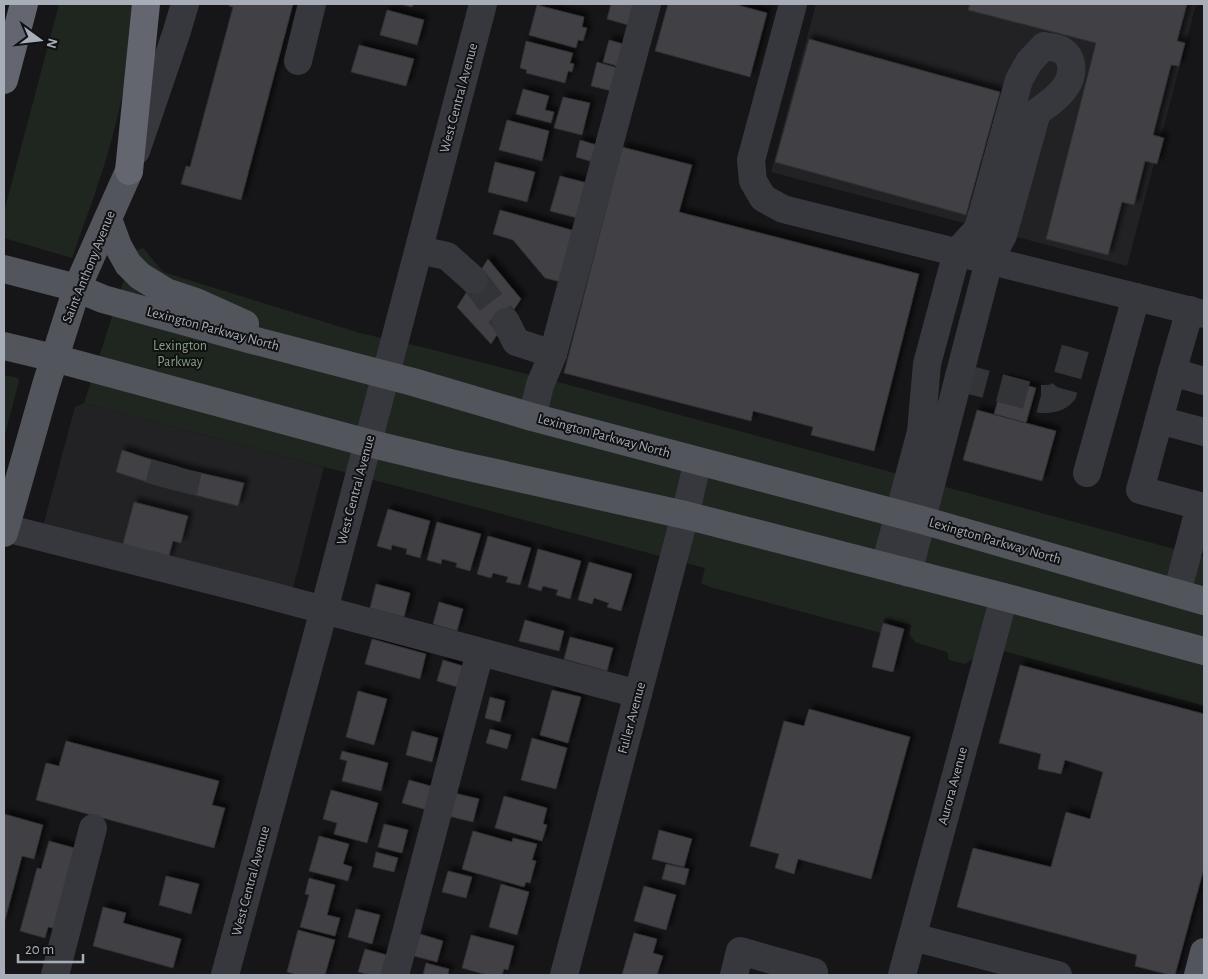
<svg xmlns="http://www.w3.org/2000/svg" width="1208" height="979" viewBox="0 0 1208 979" font-family="'Alegreya Sans',sans-serif">
  <style>
    .built { fill: #222225 }
    .green { fill: #1e261f }
    .building { fill: #404145; stroke: #303034; filter: url(#shadow) }
    .lines { fill: none; stroke-linecap: round; stroke-linejoin: round }
    .minor-tunnel { stroke: #333438; stroke-width: 28; stroke-dasharray: 28 14; stroke-linecap: butt }
    .minor { stroke: #37383d; stroke-width: 28 }
    .major { stroke: #53555c; stroke-width: 28 }
    .highway { stroke: #63666e; stroke-width: 28 }
    .labels { text-anchor: middle; dominant-baseline: central; stroke-width: 4; stroke-linejoin: round; paint-order: stroke }
    .street-label { font-size: 14px; fill: #a8aeb8; stroke: #111113 }
    .park-label { font-size: 14px; fill: #80a381; stroke: #111113 }
  </style>
  <defs>
    <filter id="shadow"><feDropShadow dx="4.5" dy="-4.5" stdDeviation="2.5" flood-color="#0009"/></filter>
  </defs>
  <rect width="100%" height="100%" fill="#161618"/>
  <g class="built">
    <polygon points="816,4 1196,4 1127,266 771,172"/>
    <polygon points="84,403 324,467 292,592 43,526 75,407"/>
  </g>
  <g class="green">
    <path d="M59 4H136C131 49 124 95 112 138 101 179 86 218 72 258L4 238V212Z"/>
    <polygon points="143,248 163,272 360,333 426,348 573,386 1204,557 1204,706 978,644 974,658 965,664 949,660 947,652 915,642 909,634 911,625 885,618 881,633 710,587 701,583 705,568 84,403 133,252"/>
    <polygon points="4,375 18,378 19,381 4,438"/>
  </g>
  <g class="building">
    <polygon points="229,4 293,4 241,200 181,184 186,166 190,167 233,7 229,6"/>
    <polygon points="401,4 413,4 412,7"/>
    <polygon points="611,4 633,4 628,25 607,19"/>
    <polygon points="668,4 734,4 767,13 750,77 655,51"/>
    <polygon points="970,4 1187,4 1177,41 1185,43 1179,66 1171,65 1153,135 1164,138 1157,164 1145,161 1134,205 1122,202 1108,255 1046,239 1096,43 968,10"/>
    <polygon points="537,5 584,17 582,27 587,28 583,41 578,40 576,48 529,35"/>
    <polygon points="387,10 424,20 417,45 380,35"/>
    <polygon points="809,39 1000,92 966,215 775,162"/>
    <polygon points="609,40 627,45 621,67 603,62"/>
    <polygon points="526,41 573,53 570,63 574,64 572,72 568,71 565,83 526,73 527,70 520,68"/>
    <polygon points="359,45 414,59 406,86 351,72"/>
    <polygon points="597,62 618,68 612,91 591,86"/>
    <polygon points="523,89 549,96 545,110 554,112 551,123 516,114"/>
    <polygon points="563,97 590,103 582,135 554,128"/>
    <polygon points="507,120 549,131 542,161 499,150"/>
    <polygon points="580,140 600,146 596,163 576,157"/>
    <polygon points="622,147 692,165 679,212 919,274 874,451 811,435 813,427 753,411 751,421 564,373"/>
    <polygon points="495,162 535,172 527,202 488,192"/>
    <polygon points="560,176 591,184 581,219 550,211"/>
    <polygon points="500,210 575,231 561,282 545,278 513,240 493,234"/>
    <polygon points="488,259 521,299 491,344 457,307"/>
    <polygon points="1004,379 1036,388 1026,423 994,414"/>
    <polygon points="977,410 1056,431 1042,481 963,460"/>
    <polygon points="122,450 143,457 188,470 244,483 238,506 159,486 116,472"/>
    <polygon points="134,502 188,516 181,543 173,541 168,559 122,547"/>
    <polygon points="388,509 430,521 420,558 406,554 407,549 392,545 391,550 377,546"/>
    <polygon points="437,522 481,534 470,571 456,567 457,563 442,559 441,564 427,560"/>
    <polygon points="488,536 531,548 520,585 506,582 508,577 493,573 491,578 477,574"/>
    <polygon points="538,549 581,561 570,599 556,595 558,590 543,586 541,591 528,587"/>
    <polygon points="589,562 632,574 621,611 607,607 609,603 594,598 592,604 578,600"/>
    <polygon points="376,584 410,593 404,617 370,608"/>
    <polygon points="439,602 463,609 457,631 433,624"/>
    <polygon points="525,620 564,631 559,651 519,641"/>
    <polygon points="883,623 904,629 893,672 872,667"/>
    <polygon points="570,637 613,648 607,671 564,659"/>
    <polygon points="372,639 426,654 420,679 365,664"/>
    <polygon points="443,660 463,666 457,687 437,681"/>
    <polygon points="1020,665 1204,714 1204,868 1175,975 1170,975 1135,966 1137,955 957,907 973,848 1051,867 1066,812 1090,819 1103,772 1065,760 1061,774 1038,769 1041,754 999,743"/>
    <polygon points="552,690 581,697 568,743 540,735"/>
    <polygon points="358,691 387,699 374,745 346,737"/>
    <polygon points="490,697 505,701 500,722 485,718"/>
    <polygon points="809,709 910,737 871,879 798,859 794,874 775,868 779,854 750,846 784,721 804,726"/>
    <polygon points="490,729 511,735 507,749 486,743"/>
    <polygon points="412,731 438,738 432,762 406,755"/>
    <polygon points="532,738 567,748 556,789 521,780"/>
    <polygon points="66,741 219,781 212,805 225,808 214,848 36,800 46,763 59,766"/>
    <polygon points="342,751 388,763 381,791 342,781 347,761 340,759"/>
    <polygon points="409,780 434,787 427,810 402,803"/>
    <polygon points="331,790 378,803 367,843 334,834 337,823 323,819"/>
    <polygon points="454,793 479,799 473,822 448,816"/>
    <polygon points="504,796 547,808 543,824 547,825 542,841 495,828"/>
    <polygon points="4,814 43,825 34,859 22,856 4,924"/>
    <polygon points="384,824 408,830 402,853 378,847"/>
    <polygon points="659,830 692,839 684,867 652,859"/>
    <polygon points="473,831 512,842 513,838 537,844 532,860 536,861 530,883 526,882 524,887 462,869"/>
    <polygon points="319,836 349,844 343,864 352,867 348,881 309,871"/>
    <polygon points="49,841 78,849 57,929 48,927 45,938 20,931 37,868 41,869"/>
    <polygon points="376,852 398,858 394,872 373,867"/>
    <polygon points="666,864 689,869 685,885 662,879"/>
    <polygon points="448,871 472,877 466,898 442,892"/>
    <polygon points="166,876 199,884 191,914 159,905"/>
    <polygon points="309,878 335,885 327,915 340,918 335,936 300,927 309,895 305,894"/>
    <polygon points="501,884 529,892 517,935 489,927"/>
    <polygon points="644,886 676,895 666,930 634,921"/>
    <polygon points="103,907 126,913 123,923 181,939 173,968 93,946"/>
    <polygon points="356,909 380,915 372,944 348,937"/>
    <polygon points="298,930 335,940 325,975 297,975 287,972"/>
    <polygon points="634,933 657,939 653,953 663,956 657,975 622,975"/>
    <polygon points="420,934 443,941 437,962 414,956"/>
    <polygon points="471,935 514,946 508,970 504,969 502,975 487,975 462,968"/>
    <polygon points="365,949 387,955 381,975 371,975 358,972"/>
    <polygon points="426,963 449,969 448,975 423,975"/>
  </g>
  <g class="lines">
    <g class="minor-tunnel">
      <polyline points="474,280 506,322"/>
      <path d="M959 377 1041 399C1050 399 1057 399 1063 392L1076 346"/>
      <polyline points="159,486 165,463"/>
      <polyline points="183,492 188,470"/>
    </g>
    <g class="minor">
      <polyline points="793,4 751,160 753,181 763,198 783,209 1204,314"/>
      <polyline points="298,61 312,4"/>
      <polyline points="136,151 176,34 185,4"/>
      <polyline points="419,250 447,256 474,280"/>
      <polyline points="506,322 516,342 553,354"/>
      <polyline points="1172,372 1190,310"/>
      <polyline points="532,417 540,385 553,354 647,4"/>
      <polyline points="1159,420 1204,432"/>
      <polyline points="1087,473 1136,297"/>
      <polyline points="5,528 33,535 249,590 638,694"/>
      <path d="M885 566 921 432 927 364 957 252 978 229 1019 80 1029 62 1044 46C1048 47 1055 47 1059 49 1074 55 1074 74 1066 86 1059 97 1047 105 1037 112L1003 235 989 261 908 573"/>
      <polyline points="1177,593 1200,506 1140,490 1172,372 1204,381"/>
      <polyline points="913,937 1058,975"/>
      <polyline points="55,975 93,828"/>
      <polyline points="225,975 324,610 483,4"/>
      <polyline points="395,975 480,652"/>
      <polyline points="564,975 685,515 698,461"/>
      <polyline points="734,975 740,951 814,972"/>
      <polyline points="902,975 1004,597"/>
    </g>
    <g class="major">
      <polyline points="108,219 118,246 128,264 140,276 166,292 196,302 245,324"/>
      <polyline points="4,269 77,288 103,299 241,337 413,382 532,417 922,520 1204,601"/>
      <polyline points="4,346 54,358 368,443 455,464 685,515 1004,597 1204,651"/>
      <polyline points="4,533 46,385 77,288 129,171"/>
      <polyline points="1198,975 1204,952"/>
    </g>
    <g class="highway">
      <polyline points="4,80 24,4"/>
      <polyline points="129,171 146,4"/>
    </g>
  </g>
  <g class="labels">
    <g class="street-label">
      <text transform="translate(459 98) rotate(-75)">West Central Avenue</text>
      <text transform="translate(89 267) rotate(-68)">Saint Anthony Avenue</text>
      <text transform="translate(213 329) rotate(15)">Lexington Parkway North</text>
      <text transform="translate(604 436) rotate(15)">Lexington Parkway North</text>
      <text transform="translate(356 490) rotate(-75)">West Central Avenue</text>
      <text transform="translate(995 541) rotate(16)">Lexington Parkway North</text>
      <text transform="translate(632 718) rotate(-75)">Fuller Avenue</text>
      <text transform="translate(953 786) rotate(-75)">Aurora Avenue</text>
      <text transform="translate(251 881) rotate(-75)">West Central Avenue</text>
    </g>
    <g class="park-label">
      <text x="180" y="346">Lexington<tspan x="180" dy="16">Parkway</tspan></text>
    </g>
  </g>
  <rect width="1208" height="979" fill="none" stroke="#a8aeb8" stroke-width="10"/>
  <g transform="translate(40 40) rotate(105)" stroke="#111113" stroke-width="4" paint-order="stroke">
  <path d="M0-4L9 19L0 12L-9 19Z" fill="#a8aeb8"/>
  <text y="-8" font-size="14" font-weight="bold" text-anchor="middle" fill="#a8aeb8">N</text>
  </g>
  <path d="M18 954v8h65v-8" fill="none" stroke="#a8aeb8" stroke-width="2.5"/>
  <text x="25" y="954" font-size="15" fill="#a8aeb8" stroke="#111113" stroke-width="4" paint-order="stroke">20 m</text>
</svg>
